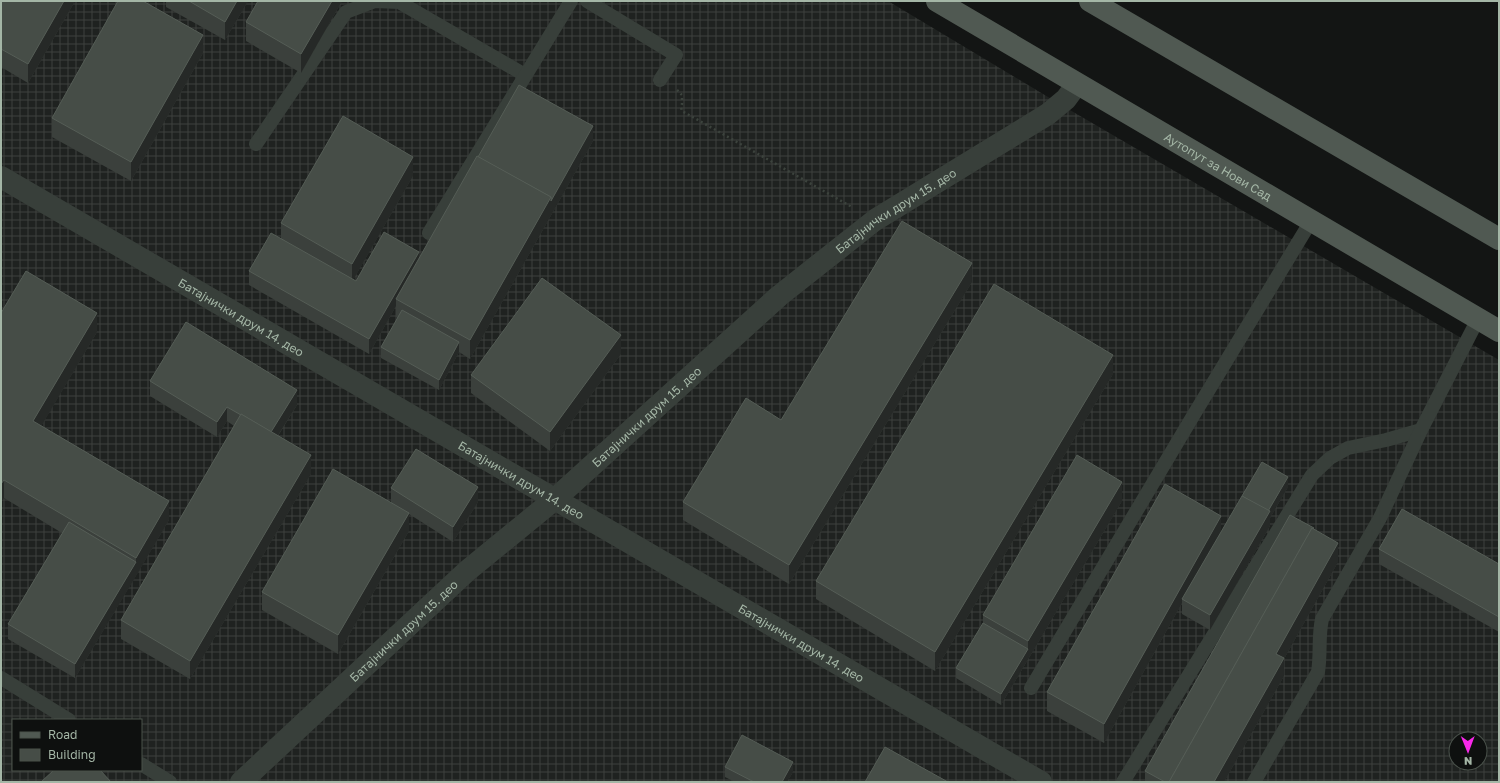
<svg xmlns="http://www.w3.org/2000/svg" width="1500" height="783" viewBox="0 0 1500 783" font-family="'Golos Text',sans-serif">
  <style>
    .industrial { fill: url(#industrial-grid); fill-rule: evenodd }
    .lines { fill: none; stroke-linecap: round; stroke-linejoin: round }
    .path { stroke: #3c433d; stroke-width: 2.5; stroke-dasharray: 2 3; stroke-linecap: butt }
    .service { stroke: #383f3a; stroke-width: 14 }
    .minor { stroke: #383f3a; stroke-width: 22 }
    .primary { stroke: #505952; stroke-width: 22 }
    .wall { fill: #3b403c }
    .shaded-wall { fill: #262927 }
    .building { fill: #464d47; stroke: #555d56 }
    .labels { text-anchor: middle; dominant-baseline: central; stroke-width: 3.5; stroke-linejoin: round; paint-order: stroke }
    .street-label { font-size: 12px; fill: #a4b6a6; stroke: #0e100f }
  </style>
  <defs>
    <pattern id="industrial-grid" width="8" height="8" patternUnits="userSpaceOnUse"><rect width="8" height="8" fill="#1f2220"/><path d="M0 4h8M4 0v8" fill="none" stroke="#3d403d"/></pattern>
  </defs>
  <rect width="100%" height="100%" fill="#131514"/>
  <path class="industrial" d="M1 1H888L1063 106 1499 360V782H1ZM13 720H141V770H13ZM1456 739H1480V763H1456Z"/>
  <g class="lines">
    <polyline class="path" points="677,90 682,95 682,104 681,107 682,111 852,207"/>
    <g class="service">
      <polyline points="587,1 676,55 660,80"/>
      <polyline points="256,144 346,12 375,1 399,2 525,75"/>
      <polyline points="429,233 571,1"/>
      <polyline points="1,678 69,720"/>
      <polyline points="1031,688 1193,416 1311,221"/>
      <polyline points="141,764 170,782"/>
      <polyline points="1123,782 1312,475 1330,458 1348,448 1386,440 1421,430"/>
      <path d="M1254 782 1318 672C1321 654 1318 637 1322 619L1380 518 1421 430 1478 319"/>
    </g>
    <g class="minor">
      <path id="s1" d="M1 177 1041 782"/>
      <path id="s2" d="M241 782 467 571 555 499 779 296 875 220 1048 114 1066 99 1077 84"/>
    </g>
    <g class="primary">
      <path id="s3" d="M937 1 1499 331"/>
      <polyline points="1090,1 1499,239"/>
    </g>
  </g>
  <g class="wall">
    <polygon points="1,1 75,1 28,83 1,67"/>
    <polygon points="166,1 248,1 225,40 166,7"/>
    <polygon points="342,1 301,73 246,41 246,22"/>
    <polygon points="203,53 131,181 52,137 52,118"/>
    <polygon points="593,141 470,359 459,352 439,390 381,358 381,347 398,318 396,317 396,306 369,354 249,285 249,271 281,238 281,223 413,176 353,280 356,281 419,259 478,156"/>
    <polygon points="972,282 789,584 683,520 683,502 781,420"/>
    <polygon points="1,313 97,332 41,426 169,520 75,678 8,639 8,624 62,533 4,498 1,503"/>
    <polygon points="621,354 550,451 471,393 471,375"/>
    <polygon points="1113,374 935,671 816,599 816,581"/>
    <polygon points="150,381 297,405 278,436 311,474 190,679 121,639 121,620 234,426 227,421 217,437 150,396"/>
    <polygon points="1288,487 1270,518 1270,526 1210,630 1182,614 1182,603 1104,743 1047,711 1047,692 1221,532"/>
    <polygon points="391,488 478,502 453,542 409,514 409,531 338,654 262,610 262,592 391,502"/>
    <polygon points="1122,501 1001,705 956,678 956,668 983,623 983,615"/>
    <polygon points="1379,549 1499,564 1499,632 1379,564"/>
    <polygon points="1338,562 1284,659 1284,676 1224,782 1145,782 1145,771"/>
    <polygon points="725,767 793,772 787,782 735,782 725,777"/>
  </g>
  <g class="shaded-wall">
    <polygon points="64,1 75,1 28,83 28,64"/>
    <polygon points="237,1 248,1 225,40 225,22"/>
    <polygon points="332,1 342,1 301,73 301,54"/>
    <polygon points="203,35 203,53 131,181 131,162"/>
    <polygon points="593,126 593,141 470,359 470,340 551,197"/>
    <polygon points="413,157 413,176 352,282 352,264"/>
    <polygon points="419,252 419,267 396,299 396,306 369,354 369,339"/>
    <polygon points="972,263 972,282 789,584 789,565"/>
    <polygon points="97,313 97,332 33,440 33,421"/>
    <polygon points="621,335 621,354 550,451 550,432"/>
    <polygon points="459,342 459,352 439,390 439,380"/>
    <polygon points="1113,355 1113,374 935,671 935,652"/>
    <polygon points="297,390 297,405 270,448 270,433"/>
    <polygon points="227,407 227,421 217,437 217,422"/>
    <polygon points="311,455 311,474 190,679 190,661"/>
    <polygon points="1288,477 1288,487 1270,518 1270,526 1210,630 1210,615"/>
    <polygon points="4,480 4,498 1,503 1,484"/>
    <polygon points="1122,482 1122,501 1001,705 1001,694 1028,649 1028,641"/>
    <polygon points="478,487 478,502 453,542 453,527"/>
    <polygon points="169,501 169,520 136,576 136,558"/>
    <polygon points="409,513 409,531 338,654 338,635"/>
    <polygon points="1221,516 1221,534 1182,599 1182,603 1104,743 1104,724"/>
    <polygon points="1338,543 1338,562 1284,659 1284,676 1224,782 1214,782 1276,654"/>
    <polygon points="136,562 136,576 75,678 75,664"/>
    <polygon points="793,762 793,772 787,782 782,782"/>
  </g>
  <g class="building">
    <polygon points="1,1 64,1 28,64 1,49"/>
    <polygon points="118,1 143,1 203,35 131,162 52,118"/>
    <polygon points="189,1 237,1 225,22"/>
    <polygon points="258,1 332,1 301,54 246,22"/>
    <polygon points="519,85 593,126 551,201 551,197 478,157"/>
    <polygon points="343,116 413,157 352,264 281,223"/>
    <polygon points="477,156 551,197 470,340 396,299"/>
    <polygon points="902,221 972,263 789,565 683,502 746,398 781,420"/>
    <polygon points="384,232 419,252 369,339 249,271 271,233 356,281"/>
    <polygon points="26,271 97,313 33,421 169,501 136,558 4,480 1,484 1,313"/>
    <polygon points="542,278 621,335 550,432 471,375"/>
    <polygon points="994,284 1113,355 935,652 816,581"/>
    <polygon points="402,310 459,342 439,380 381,347"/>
    <polygon points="186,322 297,390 271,432 241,414 241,415 227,407 217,422 150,381"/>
    <polygon points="241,414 311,455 190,661 121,620"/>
    <polygon points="416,449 478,487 453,527 391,488"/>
    <polygon points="1077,455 1122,482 1028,641 983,615"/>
    <polygon points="1262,462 1288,477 1268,511 1242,496"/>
    <polygon points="333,469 409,513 338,635 262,592"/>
    <polygon points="1165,484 1221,516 1104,724 1047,692"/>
    <polygon points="1242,496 1270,511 1210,615 1182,599"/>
    <polygon points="1402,509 1499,564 1499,617 1379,549"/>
    <polygon points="1290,515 1314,528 1313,529 1312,528 1169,782 1165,782 1145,771"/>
    <polygon points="69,522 136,562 75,664 8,624"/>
    <polygon points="1312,528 1338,543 1276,654 1284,658 1214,782 1169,782"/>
    <polygon points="983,623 1028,649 1001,694 956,668"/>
    <polygon points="742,735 793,762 782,782 754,782 725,767"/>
    <polygon points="885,747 948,782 865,782"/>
    <polygon points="54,770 100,770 111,782 41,782"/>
  </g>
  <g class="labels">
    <g class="street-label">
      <text stroke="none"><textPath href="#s3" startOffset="326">Аутопут за Нови Сад</textPath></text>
      <text stroke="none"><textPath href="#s2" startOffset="870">Батајнички друм 15. део</textPath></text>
      <text stroke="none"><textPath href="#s1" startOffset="278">Батајнички друм 14. део</textPath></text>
      <text stroke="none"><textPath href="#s2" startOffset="546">Батајнички друм 15. део</textPath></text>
      <text stroke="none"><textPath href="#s1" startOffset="602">Батајнички друм 14. део</textPath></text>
      <text stroke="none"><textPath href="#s2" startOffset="222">Батајнички друм 15. део</textPath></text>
      <text stroke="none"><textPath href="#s1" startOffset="926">Батајнички друм 14. део</textPath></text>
    </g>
  </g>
  <rect width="1500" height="783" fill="none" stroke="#a4b6a6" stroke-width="4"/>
  <rect x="12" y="719" width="130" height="52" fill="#0e100f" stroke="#4a524b"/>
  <rect x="20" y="732" width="20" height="6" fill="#505952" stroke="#4a524b"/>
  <text x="48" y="739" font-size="12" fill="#a4b6a6">Road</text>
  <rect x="20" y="749" width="20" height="12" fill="#464d47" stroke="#4a524b"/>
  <text x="48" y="759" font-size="12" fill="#a4b6a6">Building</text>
  <g transform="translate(1468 751) rotate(179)"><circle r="19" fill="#0e100f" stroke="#4a524b"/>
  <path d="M0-3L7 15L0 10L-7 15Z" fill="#f828e9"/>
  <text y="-6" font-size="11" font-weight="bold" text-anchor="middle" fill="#a4b6a6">N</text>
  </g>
</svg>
